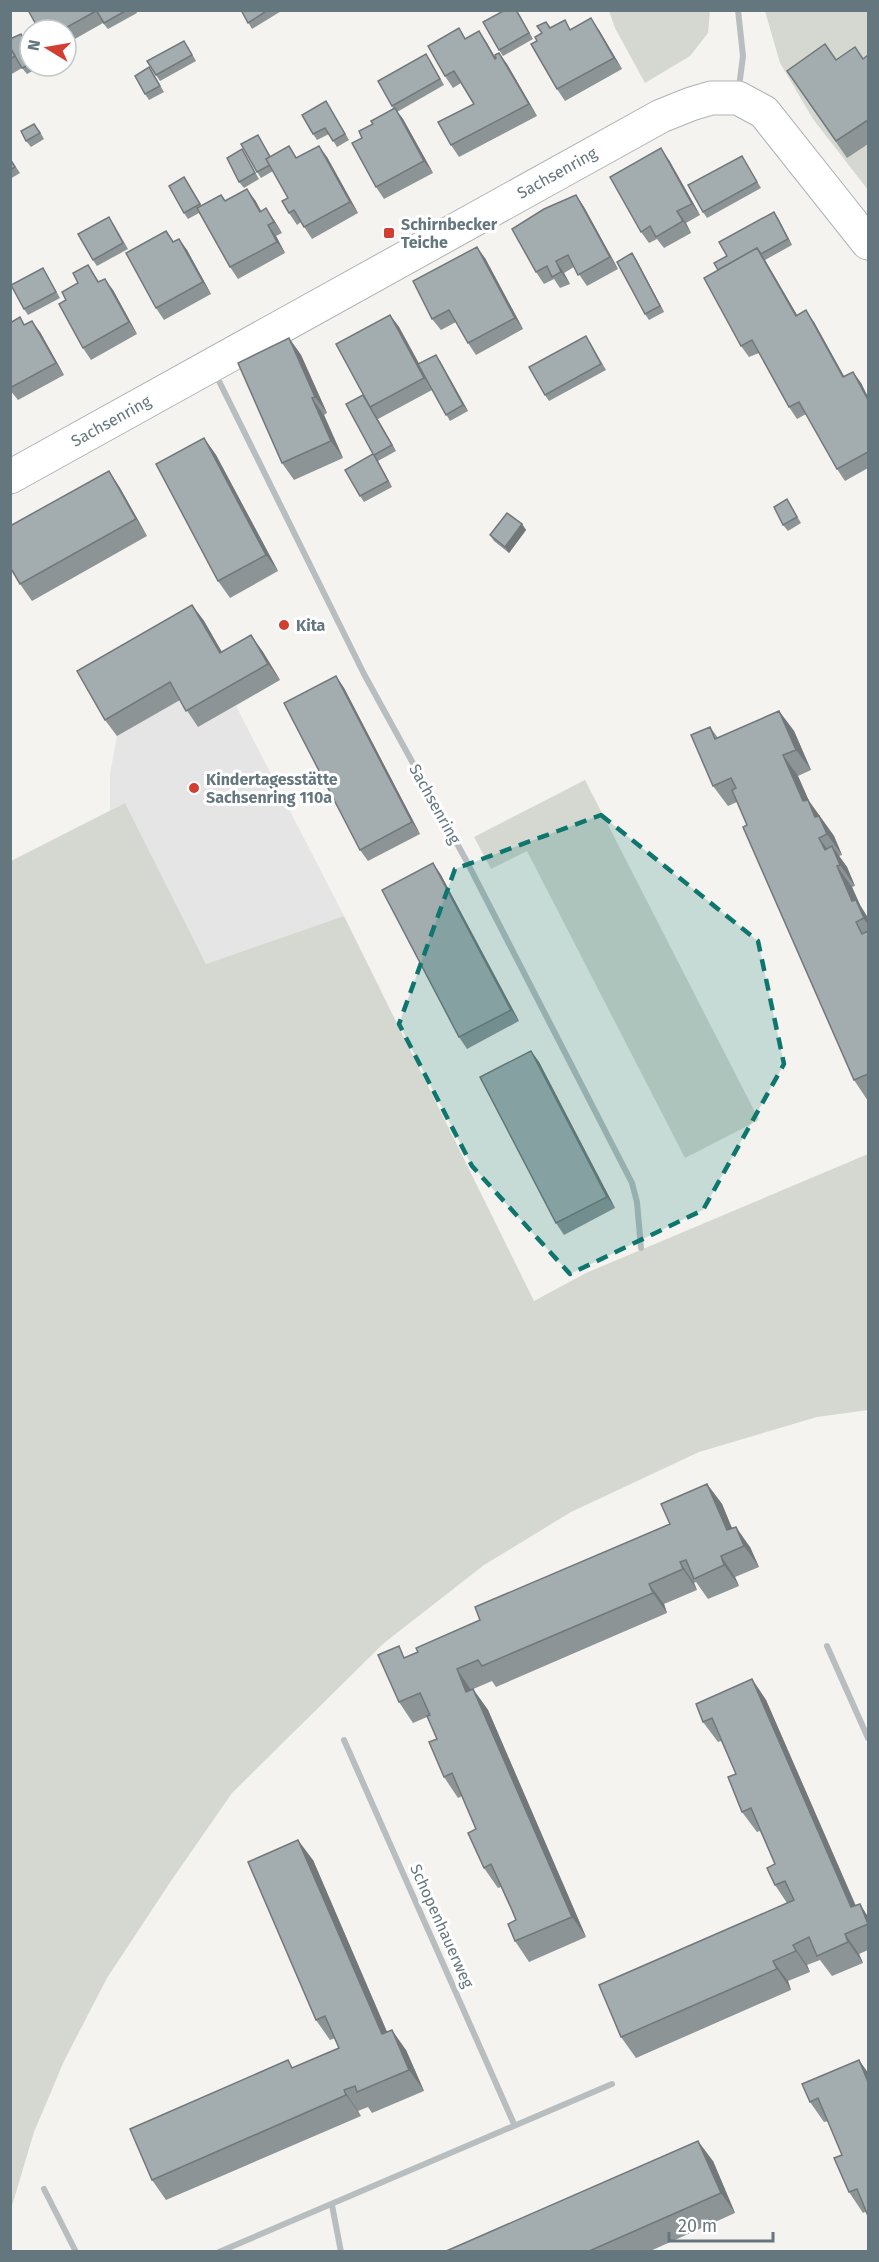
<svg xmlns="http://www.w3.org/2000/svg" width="879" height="2262" viewBox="0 0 879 2262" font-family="'Fira Sans',sans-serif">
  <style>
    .built { fill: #e4e5e4 }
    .green { fill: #d4d8d0 }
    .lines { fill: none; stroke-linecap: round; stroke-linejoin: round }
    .secondary-casing { stroke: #adb4b6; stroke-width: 35 }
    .street { stroke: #b8bec0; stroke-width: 6 }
    .secondary { stroke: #fff; stroke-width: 33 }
    .wall { fill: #8c9496 }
    .shaded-wall { fill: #72787a }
    .building { fill: #a3acaf; stroke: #72787a; stroke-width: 1.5 }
    .marked { fill: #0f766e; fill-opacity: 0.2; stroke: #0f766e; stroke-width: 4.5; stroke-dasharray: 12 8; stroke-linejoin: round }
    .poi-dot { fill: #d23f32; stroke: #fff; stroke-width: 2 }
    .labels { text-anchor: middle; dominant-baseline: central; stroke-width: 6; stroke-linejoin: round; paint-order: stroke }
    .street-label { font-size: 16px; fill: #65777e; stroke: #fff }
    .poi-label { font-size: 16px; font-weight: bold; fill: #65777e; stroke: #fff; text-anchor: start }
  </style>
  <rect width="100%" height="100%" fill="#f4f3f0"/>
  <polygon class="built" points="204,621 232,670 263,652 280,680 236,706 344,916 206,964 125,803 110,810 110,774 117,736 89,687"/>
  <g class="green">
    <polygon points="609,11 710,11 708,33 690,56 645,83 615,28"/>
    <polygon points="765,11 868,11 868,190 813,119 780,63"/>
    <polygon points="585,780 759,1120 685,1158 527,851 491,869 474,837"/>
    <polygon points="125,803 206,964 344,916 534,1301 586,1273 868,1154 868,1410 817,1417 699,1452 571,1512 484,1565 384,1643 232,1793 171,1881 107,1978 64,2061 34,2132 11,2209 11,861"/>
  </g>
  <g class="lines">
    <g class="secondary-casing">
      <polyline id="secondary" points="10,477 661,116 691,104 711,98 738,98 764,112 868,243"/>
    </g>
    <g class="street">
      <polyline points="738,10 743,56 739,87"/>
      <polyline points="215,373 364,674 466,860 632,1183 637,1202 641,1248"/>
      <polyline points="827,1646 868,1738"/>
      <polyline points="344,1740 514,2124"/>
      <polyline points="44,2189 76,2252"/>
      <polyline points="332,2205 341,2252"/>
      <polyline points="219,2252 612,2084"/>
    </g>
    <use href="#secondary" class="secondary"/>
  </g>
  <g class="wall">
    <polygon points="28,10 136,10 137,13 108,29 103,23 66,44 66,30 39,30"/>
    <polygon points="241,10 283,10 252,29"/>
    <polygon points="505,10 517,10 533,39 503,56 499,50"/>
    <polygon points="459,28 466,39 479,31 487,43 496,59 507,64 537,116 459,157 451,145 474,104 461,83 453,88 445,76"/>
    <polygon points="550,28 599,30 622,69 565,101 557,89 537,41"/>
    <polygon points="10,39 25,40 30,49 30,66 39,66 40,67 27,74 22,68 10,75"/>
    <polygon points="188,47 196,61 160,81 156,75"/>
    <polygon points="868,55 868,144 847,158 787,71 836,60 863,59"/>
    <polygon points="430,60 444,85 397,112 403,119 433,173 384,199 376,187 373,124 393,108 378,81"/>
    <polygon points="149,67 164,92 149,100 145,94"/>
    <polygon points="330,107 349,140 337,147 329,134 317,140 313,134"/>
    <polygon points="39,130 44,139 31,147 26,141"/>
    <polygon points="258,135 271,157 297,158 327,157 358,213 312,239 301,222 297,225 289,213 288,198 273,171 261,178 257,172"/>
    <polygon points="242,149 259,179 244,188 239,182"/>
    <polygon points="742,156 761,188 707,218 703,212"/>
    <polygon points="10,158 20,173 10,179"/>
    <polygon points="669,160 700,215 686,223 691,233 664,248 657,239 649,243 641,232"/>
    <polygon points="184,177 202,206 226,200 255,200 261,211 274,220 282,233 276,236 285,253 238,279 230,267 199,213 188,219 184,213"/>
    <polygon points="576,195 584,207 618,269 587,286 574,267 564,273 570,284 560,288 554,279 544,284 536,272"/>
    <polygon points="778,218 792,245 765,260 797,315 814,322 844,376 853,372 861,383 868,397 868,468 845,481 837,469 806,414 797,419 789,407 759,353 749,357 741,346 718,270 727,256"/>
    <polygon points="113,223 128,249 97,266 93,260"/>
    <polygon points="166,231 174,242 179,239 187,250 211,294 164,320 156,308"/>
    <polygon points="485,258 523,329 476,355 468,343 456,322 441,330 432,319"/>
    <polygon points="636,259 664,312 649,320 645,314"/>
    <polygon points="88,265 99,282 113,290 137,334 91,360 83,348 78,283"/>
    <polygon points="43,268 60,298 28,315 24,309"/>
    <polygon points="390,315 399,327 419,364 440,361 468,411 450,421 432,390 378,419 377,418 396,451 378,461 392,487 364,502 360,496 373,454 363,395"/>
    <polygon points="20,317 25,325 40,332 64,375 18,400 10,390 10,323"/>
    <polygon points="289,338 301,355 327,413 324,415 343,458 294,480 282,463"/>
    <polygon points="590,342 606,370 549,401 545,395"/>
    <polygon points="204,438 216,455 278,571 230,598 218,581"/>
    <polygon points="109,471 120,488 147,536 32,601 20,584"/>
    <polygon points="787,499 801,523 788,531 783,525"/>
    <polygon points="522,524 526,530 509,553 494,541 490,535"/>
    <polygon points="192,605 204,621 222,652 251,635 263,652 280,680 198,727 180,700 117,736 105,720"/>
    <polygon points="336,676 344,688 420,834 368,861 360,850"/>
    <polygon points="779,711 794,731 811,770 798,776 809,801 834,836 842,855 839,856 847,867 855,886 852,887 860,905 868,918 868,1101 854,1080 737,802 728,806 713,786 710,727 718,738"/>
    <polygon points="433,863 441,875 519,1021 467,1049 459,1037"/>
    <polygon points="531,1051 539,1062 615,1208 564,1235 556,1223"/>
    <polygon points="707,1484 722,1504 732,1528 750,1547 759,1567 735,1577 739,1586 708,1599 696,1582 694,1583 697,1590 664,1604 667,1613 496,1687 492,1681 471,1690 473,1689 488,1710 586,1937 529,1962 515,1941 516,1920 501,1887 498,1888 484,1868 476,1829 462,1796 458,1798 444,1777 437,1739 427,1717 413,1723 399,1702 406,1657 418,1652 670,1524"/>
    <polygon points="752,1679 766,1700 856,1906 860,1904 868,1917 868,1950 859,1954 863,1963 832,1976 820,1960 807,1965 810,1972 788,1981 791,1990 636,2058 621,2037 787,1903 775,1885 775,1864 760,1831 757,1832 742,1812 736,1774 721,1741 718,1742 703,1722"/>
    <polygon points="313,1860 387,2032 406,2050 424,2091 372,2113 368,2107 358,2111 361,2116 166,2200 152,2180 294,2068 339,2048 335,2038 330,2040 316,2020"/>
    <polygon points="859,2060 868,2073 868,2216 867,2211 863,2213 849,2192 842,2155 828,2121 824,2122 810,2102"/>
    <polygon points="713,2161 735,2213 648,2252 444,2252"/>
  </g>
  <g class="shaded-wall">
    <polygon points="591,18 599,30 622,69 614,58"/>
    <polygon points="479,31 487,43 503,71 495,59"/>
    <polygon points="499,53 507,64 537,116 529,104"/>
    <polygon points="395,108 403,119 433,173 424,161"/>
    <polygon points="319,146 327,157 358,213 350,202"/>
    <polygon points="661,148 669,160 700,215 692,204"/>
    <polygon points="247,189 255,200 268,224 260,212"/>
    <polygon points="576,195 584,207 618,269 610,257"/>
    <polygon points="266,208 274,220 282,233 274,222"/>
    <polygon points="677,211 686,223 691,233 683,221"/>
    <polygon points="774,212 778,218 792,245 788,239"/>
    <polygon points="268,225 276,236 285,253 277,242"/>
    <polygon points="179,239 187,250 211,294 203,282"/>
    <polygon points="477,247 485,258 523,329 515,318"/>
    <polygon points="757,248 765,260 804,327 796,316"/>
    <polygon points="632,253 636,259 664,312 660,306"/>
    <polygon points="556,261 564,273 570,284 561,272"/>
    <polygon points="105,279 113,290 137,334 129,322"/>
    <polygon points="806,310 814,322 851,389 843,377"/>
    <polygon points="390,315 399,327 433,389 424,378"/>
    <polygon points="32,321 40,332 64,375 56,363"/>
    <polygon points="289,338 301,355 327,413 315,397"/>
    <polygon points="436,355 440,361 468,411 463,405"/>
    <polygon points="853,372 861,383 868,397 868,400"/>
    <polygon points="312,398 324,415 343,458 331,441"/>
    <polygon points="373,412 377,418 396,451 392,445"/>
    <polygon points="204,438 216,455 278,571 266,555"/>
    <polygon points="374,455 378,461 392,487 388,481"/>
    <polygon points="109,471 120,488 147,536 136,519"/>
    <polygon points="522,524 526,530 509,553 505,547"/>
    <polygon points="192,605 204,621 232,670 220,653"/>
    <polygon points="251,635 263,652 280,680 268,664"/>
    <polygon points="336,676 344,688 420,834 412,822"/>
    <polygon points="779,711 794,731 811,770 796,750"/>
    <polygon points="783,755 798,776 809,801 834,836 842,855 803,801"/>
    <polygon points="819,838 834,858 837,866 852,887 860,905 868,918 868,925 852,901 825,850"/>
    <polygon points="832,846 847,867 855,886 840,865"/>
    <polygon points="433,863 441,875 519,1021 511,1010"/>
    <polygon points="531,1051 539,1062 615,1208 607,1197"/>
    <polygon points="707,1484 722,1504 740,1548 727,1530"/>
    <polygon points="736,1527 750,1547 759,1567 744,1546"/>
    <polygon points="721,1556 735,1577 739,1586 724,1565"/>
    <polygon points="680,1562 694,1583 697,1590 683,1569"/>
    <polygon points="649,1584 664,1604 667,1613 653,1593"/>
    <polygon points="457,1669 471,1690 466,1692"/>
    <polygon points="752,1679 766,1700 864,1925 851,1907"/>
    <polygon points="473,1689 488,1710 586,1937 572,1917"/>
    <polygon points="298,1840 313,1860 397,2055 382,2034"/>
    <polygon points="860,1904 868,1917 868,1924"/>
    <polygon points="845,1934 859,1954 863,1963 848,1942"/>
    <polygon points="793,1945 807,1965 810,1972 796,1951"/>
    <polygon points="773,1961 788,1981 791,1990 777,1969"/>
    <polygon points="392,2030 406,2050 424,2091 409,2070"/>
    <polygon points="859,2060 868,2073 868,2082"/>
    <polygon points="344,2090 358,2111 361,2116 346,2095"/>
    <polygon points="698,2141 713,2161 735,2213 721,2193"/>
  </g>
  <g class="building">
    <polygon points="28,10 95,10 96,11 62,30 39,30"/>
    <polygon points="96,10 127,10 104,23"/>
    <polygon points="241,10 268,10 248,23"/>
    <polygon points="505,10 516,10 529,33 499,50 483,22"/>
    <polygon points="591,18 614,58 557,89 531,44 537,41 535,37 542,33 537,26 546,22 550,28 565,20 570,30"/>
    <polygon points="459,28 465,39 479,31 495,59 496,58 495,55 499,53 529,104 451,145 438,122 474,104 454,71 445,76 428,46"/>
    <polygon points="21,34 30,51 30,64 22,68 10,47 10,39"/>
    <polygon points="184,41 192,55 156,75 147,61"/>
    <polygon points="825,44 836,60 855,47 863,59 868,55 868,120 836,141 787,71"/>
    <polygon points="10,48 15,56 10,59"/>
    <polygon points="426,54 440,79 392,106 378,81"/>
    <polygon points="149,67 160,86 145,94 135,76"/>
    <polygon points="326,101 345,134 333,141 325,128 313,134 302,115"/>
    <polygon points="395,108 424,161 376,187 352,143 362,138 359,131 373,124 371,121"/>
    <polygon points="34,124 40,133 26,141 21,131"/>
    <polygon points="258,135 270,157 266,159 270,165 257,172 241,144"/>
    <polygon points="289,146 296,158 319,146 350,202 304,227 294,210 289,213 282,201 288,198 266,159"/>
    <polygon points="661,148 692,204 677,211 683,221 656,237 650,226 641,232 610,177"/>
    <polygon points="242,149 255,173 239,182 227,158"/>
    <polygon points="742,156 757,182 703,212 688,185"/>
    <polygon points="10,159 15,167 10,170"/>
    <polygon points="184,177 200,204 184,213 169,186"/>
    <polygon points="247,189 260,212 266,208 274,222 268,225 277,242 230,267 197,208 221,195 225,201"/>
    <polygon points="576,195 610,257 578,275 568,255 556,261 561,272 552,277 547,266 536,272 512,229 544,209"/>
    <polygon points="774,212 788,239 761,254 757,248 718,270 714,263 727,256 719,242"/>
    <polygon points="109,217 123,243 93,260 78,234"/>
    <polygon points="166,231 173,242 179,239 203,282 156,308 126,253"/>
    <polygon points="477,247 515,318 468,343 449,310 432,319 413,281"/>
    <polygon points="757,248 796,316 806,310 843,377 853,372 868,400 868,452 837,469 799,402 789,407 752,340 741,346 704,278"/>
    <polygon points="632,253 660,306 645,314 617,262"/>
    <polygon points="88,265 98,282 105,279 129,322 83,348 59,304 66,300 62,292 78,283 73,273"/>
    <polygon points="43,268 56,292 24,309 11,285"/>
    <polygon points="390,315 424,378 370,407 336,344"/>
    <polygon points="20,317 24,325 32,321 56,363 10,388 10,323"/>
    <polygon points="586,336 601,364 545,395 529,367"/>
    <polygon points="289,338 315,397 312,398 331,441 282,463 238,363"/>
    <polygon points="436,355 463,405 446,415 418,364"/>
    <polygon points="363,395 392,445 374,455 388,481 360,496 345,470 373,454 346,404"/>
    <polygon points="204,438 266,555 218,581 156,464"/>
    <polygon points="109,471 136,519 20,584 10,567 10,526"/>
    <polygon points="787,499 797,517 783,525 774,507"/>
    <polygon points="507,513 522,524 505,547 490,535"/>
    <polygon points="192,605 220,653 251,635 268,664 186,711 170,682 105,720 77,671"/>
    <polygon points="336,676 412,822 360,850 284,703"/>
    <polygon points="779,711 796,750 783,755 803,801 808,800 815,817 819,816 827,834 819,838 825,850 832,846 840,865 837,866 852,901 856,900 864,918 856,922 862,934 868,931 868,1074 854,1080 743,827 747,825 732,790 736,788 731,778 713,786 691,735 710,727 715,739"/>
    <polygon points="433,863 511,1010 459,1037 382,890"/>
    <polygon points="531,1051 607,1197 556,1223 480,1077"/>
    <polygon points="707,1484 727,1530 736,1527 744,1546 721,1556 724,1565 694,1579 686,1560 680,1562 683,1569 649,1584 653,1593 482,1666 478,1660 457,1669 466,1692 473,1689 572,1917 515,1941 508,1924 516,1920 512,1910 491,1864 484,1868 468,1833 476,1829 452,1773 444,1777 429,1742 437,1739 427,1716 430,1715 420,1693 399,1702 378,1655 399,1646 404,1658 418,1652 416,1648 480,1620 475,1607 670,1524 661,1504"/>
    <polygon points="752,1679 851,1907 860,1904 868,1924 845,1934 848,1942 817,1956 809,1937 793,1945 796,1951 773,1961 777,1969 621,2037 599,1985 794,1900 785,1881 775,1885 767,1868 775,1864 751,1808 742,1812 728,1777 736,1774 712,1718 703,1722 696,1704"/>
    <polygon points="298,1840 382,2034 392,2030 409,2070 357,2092 355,2086 344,2090 346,2095 152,2180 130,2129 288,2060 292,2068 339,2048 325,2016 316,2020 248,1862"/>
    <polygon points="859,2060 868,2082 868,2216 857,2189 849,2192 834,2158 842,2155 818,2098 810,2102 802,2084"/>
    <polygon points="698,2141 721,2193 587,2252 444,2252"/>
  </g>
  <path class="marked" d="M601 815 758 941 784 1064 703 1210 570 1274 472 1166 399 1024 455 869Z"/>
  <g class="poi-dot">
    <rect x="383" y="227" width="12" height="12" rx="3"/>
    <circle cx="284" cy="625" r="6"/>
    <circle cx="194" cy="788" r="6"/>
  </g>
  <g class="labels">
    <g class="street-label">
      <text transform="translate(557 173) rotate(-29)">Sachsenring</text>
      <text transform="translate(111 421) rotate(-29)">Sachsenring</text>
      <text transform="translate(435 804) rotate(61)">Sachsenring</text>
      <text transform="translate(442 1926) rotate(66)">Schopenhauerweg</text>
    </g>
    <g class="poi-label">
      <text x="401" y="224">Schirnbecker<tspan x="401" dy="18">Teiche</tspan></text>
      <text x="296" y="625">Kita</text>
      <text x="206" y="779">Kindertagesstätte<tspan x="206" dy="18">Sachsenring 110a</tspan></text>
    </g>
  </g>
  <rect width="879" height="2262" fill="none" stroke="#65777e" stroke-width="24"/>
  <g transform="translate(48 48) rotate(281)"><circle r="28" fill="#ffffff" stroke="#c1c9cb" stroke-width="1.5"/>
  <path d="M0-4.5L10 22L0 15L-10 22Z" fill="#d23f32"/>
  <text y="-9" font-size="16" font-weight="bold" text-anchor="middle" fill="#65777e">N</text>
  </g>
  <path d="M669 2232v9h104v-9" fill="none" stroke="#65777e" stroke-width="3"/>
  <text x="678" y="2232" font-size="18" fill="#65777e" stroke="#ffffff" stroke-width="4.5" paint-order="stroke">20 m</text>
</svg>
